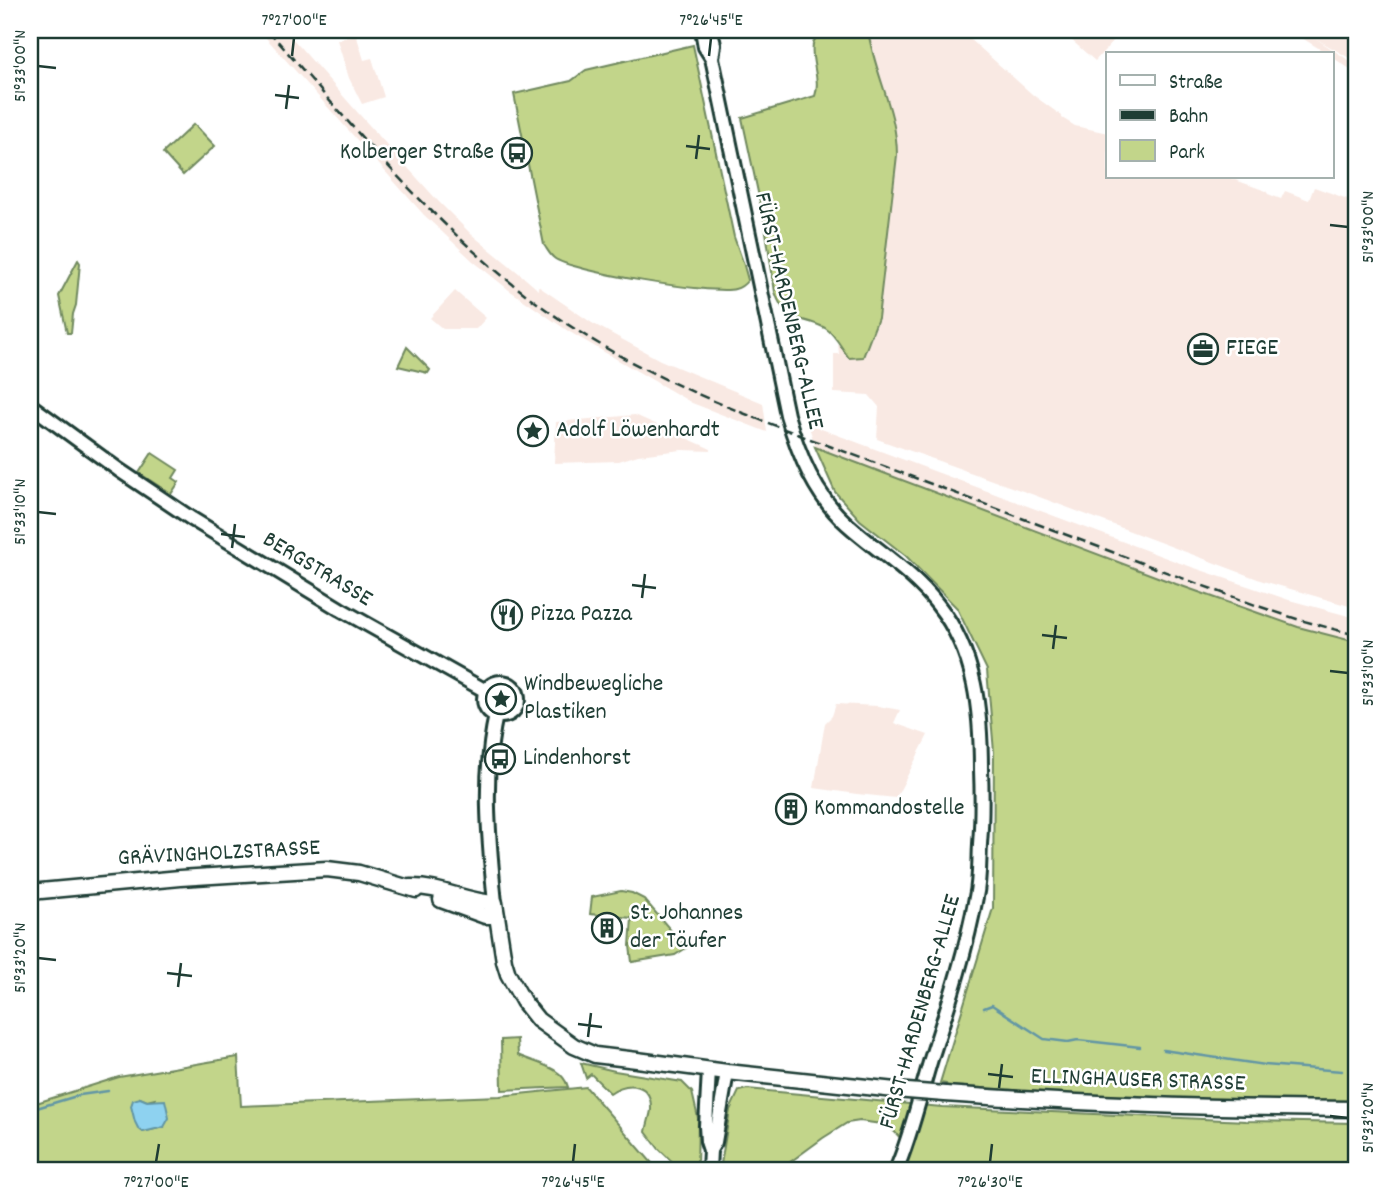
<svg xmlns="http://www.w3.org/2000/svg" width="1386" height="1200" viewBox="0 0 1386 1200" font-family="Dekko,sans-serif">
  <style>
    .built { fill: #f9e9e3 }
    .green { fill: #c2d58a; stroke: #70895f; stroke-width: 2; fill-rule: evenodd }
    .water { fill: #8ed2f0; stroke: #6296a5; stroke-width: 2 }
    .lines { fill: none; stroke-linecap: round; stroke-linejoin: round }
    .stream { stroke: #6296a5; stroke-width: 2.5 }
    .tertiary-casing { stroke: #1f3d34; stroke-width: 18 }
    .secondary-casing { stroke: #1f3d34; stroke-width: 19 }
    .tertiary { stroke: #fff; stroke-width: 12 }
    .secondary { stroke: #fff; stroke-width: 14 }
    .rail { stroke: #1f3d34; stroke-width: 2.5; stroke-dasharray: 10 5; stroke-linecap: butt }
    .secondary-bridge-casing { stroke: #1f3d34; stroke-width: 19; stroke-linecap: butt }
    .secondary-bridge { stroke: #fff; stroke-width: 14 }
    .ticks { fill: none; stroke: #1f3d34; stroke-width: 2.5 }
    .labels { text-anchor: middle; dominant-baseline: central; stroke-width: 5; stroke-linejoin: round; paint-order: stroke }
    .poi-label { font-size: 24px; fill: #1f3d34; stroke: #fff; text-anchor: start }
    .street-label { font-size: 24px; fill: #1f3d34; stroke: #fff }
    .neatline { fill: none; stroke: #1f3d34; stroke-width: 2.5 }
    .ticks-label { font-size: 18px; text-anchor: middle; fill: #1f3d34 }
  </style>
  <rect width="100%" height="100%" fill="#fff"/>
  <filter id="ink" filterUnits="userSpaceOnUse"><feTurbulence type="fractalNoise" baseFrequency=".0143" numOctaves="2"/><feDisplacementMap in="SourceGraphic" scale="14" xChannelSelector="R" yChannelSelector="G"/><feConvolveMatrix kernelMatrix="1 2 1 2 8 2 1 2 1" color-interpolation-filters="sRGB"/></filter>
  <g filter="url(#ink)">
    <g class="built">
      <polygon points="259,30 285,30 359,114 438,201 471,234 520,274 535,287 538,290 538,286 592,323 660,360 763,403 767,432 692,403 568,331 509,290 473,261 424,215"/>
      <polygon points="868,30 960,30 1033,95 1062,116 1062,118 1075,126 1108,133 1108,177 1227,177 1266,191 1268,194 1281,199 1285,191 1309,200 1314,187 1356,202 1356,608 1263,581 1034,495 877,439 879,407 869,395 834,393 834,354 839,354 838,344 849,358 863,357 878,318 897,155 870,47"/>
      <polygon points="1060,30 1123,30 1095,61"/>
      <polygon points="1289,30 1356,30 1356,62 1315,38 1356,65 1356,73 1332,57 1332,54 1328,54"/>
      <polygon points="356,34 364,60 372,58 384,97 362,104 349,78 337,40"/>
      <polygon points="455,291 486,318 476,329 443,329 430,318"/>
      <polygon points="635,415 711,449 711,451 682,450 638,455 619,461 554,463 556,422"/>
      <polygon points="808,424 1180,563 1289,600 1356,618 1356,642 1298,627 1176,584 816,448"/>
      <polygon points="836,704 878,706 900,710 894,723 928,735 896,798 857,794 814,788 825,723 832,716"/>
    </g>
    <g class="green">
      <path d="M823 30H868C874 73 897 110 897 155L878 318 863 357 849 358C842 349 835 334 825 328 801 315 786 325 775 292L765 225 742 118 815 96C821 79 810 61 813 44 814 39 819 34 823 30Z"/>
      <path d="M693 45 734 237 743 262 748 280C744 285 740 288 735 289 713 295 569 271 554 258 550 255 547 249 544 245L514 94 571 81 586 70Z"/>
      <polygon points="194,124 215,146 183,175 163,153"/>
      <polygon points="78,260 80,263 76,305 73,314 71,333 67,333 59,296"/>
      <polygon points="407,347 430,370 428,373 398,366"/>
      <polygon points="815,447 1176,584 1298,627 1356,642 1356,1102 1247,1102 1044,1094 1015,1090 947,1086 946,1084 940,1083 993,908 994,752 987,670 957,608 906,556 860,520 835,492"/>
      <polygon points="152,453 178,470 173,478 179,482 171,494 139,473"/>
      <polygon points="621,891 632,893 644,899 686,948 675,955 632,962 630,946 632,918 590,914 592,897"/>
      <path d="M517 1039 518 1055C534 1063 562 1066 568 1087L502 1090 501 1040Z"/>
      <path d="M238 1057 241 1106 500 1096 586 1087 658 1170H30V1105L119 1077ZM140 1098 147 1101 155 1099 164 1127 143 1132C131 1123 138 1111 140 1098Z"/>
      <path d="M581 1063 615 1071 682 1082 692 1092 698 1118 697 1170H681L659 1149 646 1132C647 1125 650 1117 651 1110 652 1082 628 1081 610 1093L591 1074 586 1078Z"/>
      <polygon points="747,1089 942,1107 1246,1121 1356,1123 1356,1170 905,1170 908,1146 888,1125 860,1121 847,1123 823,1138 782,1168 782,1170 720,1170 730,1110 739,1091"/>
    </g>
    <polygon class="water" points="140,1098 147,1101 165,1100 169,1118 164,1127 143,1132 138,1128 135,1122 131,1106 133,1100"/>
    <g class="lines">
      <g class="stream">
        <polyline points="984,1008 992,1005 1044,1039 1068,1042 1078,1040 1140,1047"/>
        <polyline points="1163,1050 1265,1065 1342,1071"/>
        <polyline points="30,1110 80,1095 108,1091"/>
      </g>
      <g class="tertiary-casing">
        <g id="tertiary">
          <polyline points="702,30 705,47 712,58"/>
          <path d="M711 30 714 45 712 58 787 415C799 455 815 496 847 524 877 551 913 572 938 605 976 653 981 711 981 770 982 795 982 819 980 844 979 861 980 880 976 897 966 952 948 1006 931 1059 920 1095 911 1136 896 1170"/>
          <polyline points="30,405 119,470 192,519 340,609 486,691"/>
          <circle cx="501" cy="699" r="17"/>
          <path d="M495 903C489 841 482 777 496 715"/>
          <polyline points="710,1150 715,1142 727,1072"/>
          <polyline points="709,1170 710,1150 707,1141 706,1126 709,1070"/>
        </g>
      </g>
      <g class="secondary-casing">
        <g id="secondary">
          <path d="M410 887C440 886 466 902 495 903L504 961 508 974 523 1001 538 1020 574 1046 595 1055 637 1060 727 1072 895 1090"/>
          <polyline points="30,892 180,878 327,869 359,873 416,890"/>
          <polyline points="441,900 485,916 497,916"/>
          <path d="M945 1094C1082 1104 1219 1108 1356 1109"/>
        </g>
      </g>
      <use href="#tertiary" class="tertiary"/>
      <use href="#secondary" class="secondary"/>
      <path class="rail" d="M268 30C353 127 436 229 540 305 644 382 766 422 886 467 1011 514 1135 561 1261 607L1300 620 1356 635"/>
      <g class="secondary-bridge-casing">
        <polyline id="secondary-bridge" points="895,1090 945,1094"/>
      </g>
      <use href="#secondary-bridge" class="secondary-bridge"/>
    </g>
  </g>
  <path class="ticks" d="M292 56 294 38M709 56 711 38M38 66 56 68M275 95 299 98M286 109 289 85M686 146 710 149M696 159 699 135M1330 225 1348 227M38 512 56 514M221 534 245 537M232 548 235 524M632 585 656 588M642 598 645 574M1042 635 1067 638M1053 649 1056 625M1330 671 1348 673M38 958 56 960M167 973 192 976M178 987 181 963M578 1024 602 1027M588 1037 591 1013M988 1074 1013 1077M999 1088 1002 1064M1330 1116 1348 1118M156 1162 159 1144M573 1162 575 1144M990 1162 992 1144"/>
  <defs>
    <g id="bus-ring" transform="scale(1.575)"><circle r="9.5" fill="#fff" stroke="#1f3d34" stroke-width="1.5"/><path d="M-5-6H5V4H4V6H2V4H-2V6H-4V4H-5ZM-3.5-4V0h7V-4ZM-3.5 1.2v1.5H-2V1.2ZM2 1.2v1.5H3.5V1.2Z" fill="#1f3d34"/></g>
    <g id="office-ring" transform="scale(1.575)"><circle r="9.5" fill="#fff" stroke="#1f3d34" stroke-width="1.5"/><path d="M-6-3h4V-5.5h4V-3h4V5H-6ZM-1-4.5V-3h2v-1.5ZM-6 0V1H6V0Z" fill="#1f3d34"/></g>
    <g id="sight-ring" transform="scale(1.575)"><circle r="9.5" fill="#fff" stroke="#1f3d34" stroke-width="1.5"/><path d="M0-6L1.8-2.2L6-1.7L2.9 1.2L3.7 5.4L0 3.3L-3.7 5.4L-2.9 1.2L-6-1.7L-1.8-2.2Z" fill="#1f3d34"/></g>
    <g id="restaurant-ring" transform="scale(1.575)"><circle r="9.5" fill="#fff" stroke="#1f3d34" stroke-width="1.5"/><path d="M-5-6h1v4h1v-4h1v4h1v-4h1v5L-1.5 .5V6h-2V.5L-5-1ZM5-6V6H3V1.5H1.5Q1.5-4 5-6Z" fill="#1f3d34"/></g>
    <g id="building-ring" transform="scale(1.575)"><circle r="9.5" fill="#fff" stroke="#1f3d34" stroke-width="1.5"/><path d="M-4-6H4V6H1V3H-1V6H-4ZM-2.5-4.3h1.7v1.8h-1.7ZM.8-4.3h1.7v1.8H.8ZM-2.5-1h1.7V.8h-1.7ZM.8-1h1.7V.8H.8Z" fill="#1f3d34"/></g>
  </defs>
  <g fill-rule="evenodd">
    <use href="#bus-ring" x="517" y="153"/>
    <use href="#office-ring" x="1203" y="349"/>
    <use href="#sight-ring" x="533" y="431"/>
    <use href="#restaurant-ring" x="507" y="615"/>
    <use href="#sight-ring" x="501" y="699"/>
    <use href="#bus-ring" x="500" y="759"/>
    <use href="#building-ring" x="791" y="809"/>
    <use href="#building-ring" x="607" y="928"/>
  </g>
  <g class="labels">
    <g class="poi-label">
      <text x="494" y="153" text-anchor="end">Kolberger Straße</text>
      <text x="1226" y="349">FIEGE</text>
      <text x="556" y="431">Adolf Löwenhardt</text>
      <text x="530" y="615">Pizza Pazza</text>
      <text x="524" y="685">Windbewegliche<tspan x="524" dy="28">Plastiken</tspan></text>
      <text x="523" y="759">Lindenhorst</text>
      <text x="814" y="809">Kommandostelle</text>
      <text x="630" y="914">St. Johannes<tspan x="630" dy="28">der Täufer</tspan></text>
    </g>
    <g class="street-label">
      <text transform="translate(788 311) rotate(77)">FÜRST-HARDENBERG-ALLEE</text>
      <text transform="translate(317 570) rotate(31)">BERGSTRASSE</text>
      <text transform="translate(219 854) rotate(-3)">GRÄVINGHOLZSTRASSE</text>
      <text transform="translate(921 1012) rotate(-74)">FÜRST-HARDENBERG-ALLEE</text>
      <text transform="translate(1138 1081) rotate(2)">ELLINGHAUSER STRASSE</text>
    </g>
  </g>
  <rect width="1386" height="1200" fill="none" stroke="#fff" stroke-width="77"/>
  <rect x="1106" y="52" width="228" height="126" fill="#ffffff" stroke="#a5b1ae" stroke-width="2"/>
  <rect x="1120" y="75" width="35" height="10" fill="#ffffff" stroke="#a5b1ae" stroke-width="2"/>
  <text x="1169" y="88" font-size="21" fill="#1f3d34">Straße</text>
  <rect x="1120" y="110" width="35" height="10" fill="#1f3d34" stroke="#a5b1ae" stroke-width="2"/>
  <text x="1169" y="122" font-size="21" fill="#1f3d34">Bahn</text>
  <rect x="1120" y="140" width="35" height="21" fill="#c2d58a" stroke="#a5b1ae" stroke-width="2"/>
  <text x="1169" y="158" font-size="21" fill="#1f3d34">Park</text>
  <rect x="38" y="38" width="1310" height="1124" class="neatline"/>
  <g class="ticks-label">
    <text x="294" y="25">7°27'00"E</text>
    <text x="711" y="25">7°26'45"E</text>
    <text transform="translate(19 66) rotate(-90)" y="6">51°33'00"N</text>
    <text transform="translate(1367 227) rotate(-90)" y="6">51°33'00"N</text>
    <text transform="translate(19 512) rotate(-90)" y="6">51°33'10"N</text>
    <text transform="translate(1367 673) rotate(-90)" y="6">51°33'10"N</text>
    <text transform="translate(19 958) rotate(-90)" y="6">51°33'20"N</text>
    <text transform="translate(1367 1118) rotate(-90)" y="6">51°33'20"N</text>
    <text x="156" y="1187">7°27'00"E</text>
    <text x="573" y="1187">7°26'45"E</text>
    <text x="990" y="1187">7°26'30"E</text>
  </g>
</svg>
